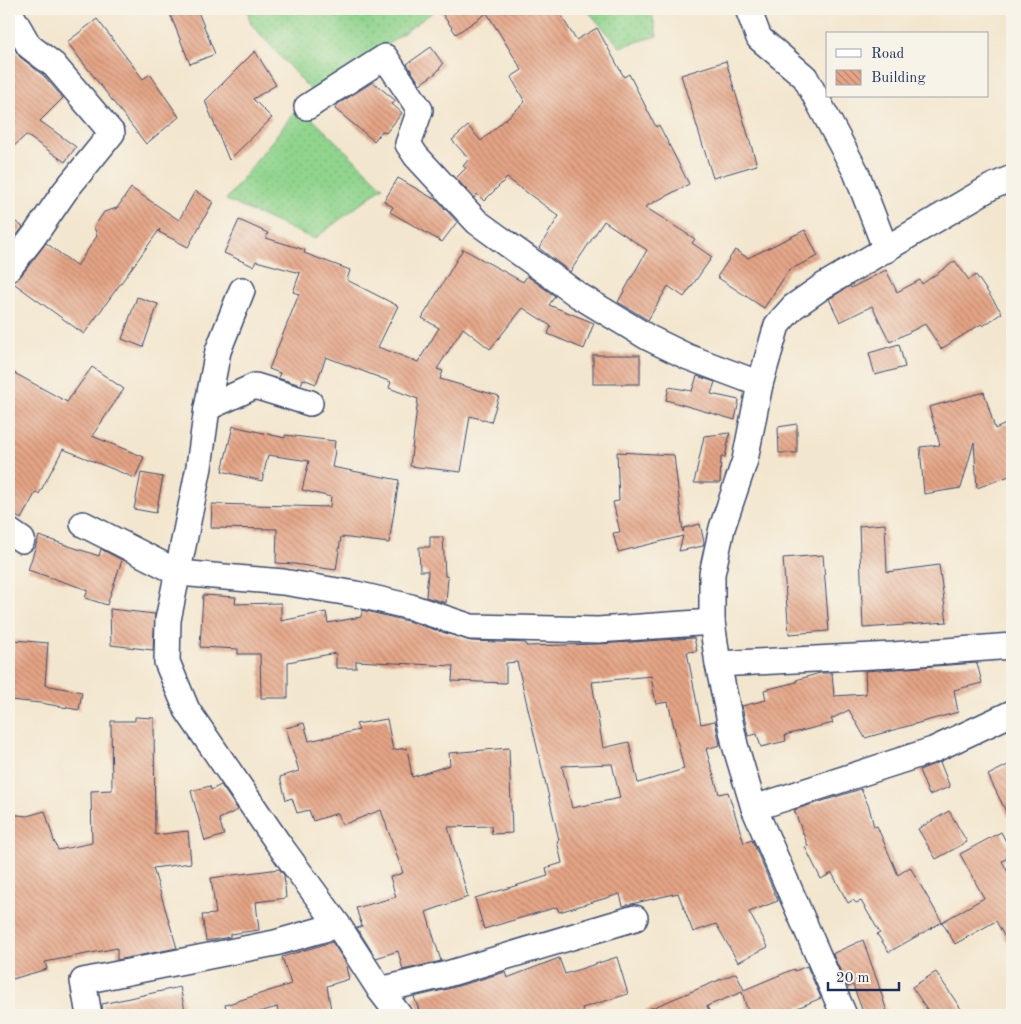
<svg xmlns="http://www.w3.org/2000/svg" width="1021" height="1024" viewBox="0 0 1021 1024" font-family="'Old Standard TT',serif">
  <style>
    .grass { fill: url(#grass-dots); stroke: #568276 }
    .building { fill: url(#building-back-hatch); fill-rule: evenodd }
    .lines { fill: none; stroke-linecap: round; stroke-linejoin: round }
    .minor-casing { stroke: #3b4a6f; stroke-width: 28 }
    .minor { stroke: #fff; stroke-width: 25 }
  </style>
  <defs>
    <pattern id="grass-dots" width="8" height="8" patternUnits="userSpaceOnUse" patternTransform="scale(1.25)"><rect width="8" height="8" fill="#90d48d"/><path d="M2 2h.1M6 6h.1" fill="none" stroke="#7cb67c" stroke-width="1.8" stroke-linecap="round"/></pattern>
    <pattern id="building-back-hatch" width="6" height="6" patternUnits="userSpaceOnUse" patternTransform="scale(1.25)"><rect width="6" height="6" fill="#e5a485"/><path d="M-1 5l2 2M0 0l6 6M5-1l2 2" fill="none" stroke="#b98670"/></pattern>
  </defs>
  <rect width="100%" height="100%" fill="#f7f3e8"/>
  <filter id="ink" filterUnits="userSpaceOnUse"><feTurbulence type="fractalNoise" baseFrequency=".02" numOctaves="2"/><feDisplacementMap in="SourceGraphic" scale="10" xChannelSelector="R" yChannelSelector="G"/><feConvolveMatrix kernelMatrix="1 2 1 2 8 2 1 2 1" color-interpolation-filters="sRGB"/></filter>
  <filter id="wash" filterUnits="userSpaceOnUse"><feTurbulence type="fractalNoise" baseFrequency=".0096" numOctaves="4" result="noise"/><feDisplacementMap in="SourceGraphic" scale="20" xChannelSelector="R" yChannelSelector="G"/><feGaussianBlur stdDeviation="1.12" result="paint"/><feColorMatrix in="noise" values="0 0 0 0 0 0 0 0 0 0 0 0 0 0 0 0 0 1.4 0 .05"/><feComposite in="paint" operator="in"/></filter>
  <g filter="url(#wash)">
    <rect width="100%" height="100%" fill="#f3e6ce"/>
    <g class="grass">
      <polygon points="247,9 437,9 316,96 251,24"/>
      <polygon points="586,9 651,9 657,36 620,47"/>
      <polygon points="299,106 383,187 314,239 226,200"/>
    </g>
    <g id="blocks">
      <g class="building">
        <polygon points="168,9 197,9 215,54 190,64"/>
        <polygon points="439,9 557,9 576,40 597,28 624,77 629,74 656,127 659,125 689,184 645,207 695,239 692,243 712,257 684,297 668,286 648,320 618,302 647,250 604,221 570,272 539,248 559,216 507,178 484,201 477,194 474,198 456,178 466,168 463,166 469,159 452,140 468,126 481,141 525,102 511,77 522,70 487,13 456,34"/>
        <polygon points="97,19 143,79 150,74 179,117 146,144 67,42"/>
        <polygon points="9,40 20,57 44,76 63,98 40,121 76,147 65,162 26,135 9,151"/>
        <polygon points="431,47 443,64 436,73 420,84 407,64"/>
        <polygon points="255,51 276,85 253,99 272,118 229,160 205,101"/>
        <polygon points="726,61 757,165 713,178 681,75"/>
        <polygon points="373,82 396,101 392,104 402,113 386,133 382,131 374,141 335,109 338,104"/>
        <polygon points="398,178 434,199 435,198 457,222 442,242 390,212 393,207 384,201"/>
        <polygon points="131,188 179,220 195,191 213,202 188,247 159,232 160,229 84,334 12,282 20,277 46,243 77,266 97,236 94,227 104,212 117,208"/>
        <polygon points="9,217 23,227 9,245"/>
        <polygon points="239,220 268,233 266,238 305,250 304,253 350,270 347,280 398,306 378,347 418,362 439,328 422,318 463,249 523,282 527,276 555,296 549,305 594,323 584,349 548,334 551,326 523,308 490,349 463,328 437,369 443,371 440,379 499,396 491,422 470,416 461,472 410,466 418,399 389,388 391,382 326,357 316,384 303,379 301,385 278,378 280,373 269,369 299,294 293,292 300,273 256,261 253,266 224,253"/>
        <polygon points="805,230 818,256 789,270 764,308 717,277 735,250 748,258"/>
        <polygon points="955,261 969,280 976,275 1002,313 983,326 981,324 941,349 925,324 890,342 872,306 840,322 829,299 850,286 851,288 886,270 897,292 920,280 922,284"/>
        <polygon points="137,297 158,304 143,347 122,339"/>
        <polygon points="899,344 905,367 875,375 869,353"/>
        <rect x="593" y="355" width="47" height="29"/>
        <polygon points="92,367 124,389 92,436 144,457 135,478 63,449 39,494 36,492 21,519 9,512 9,370 67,402"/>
        <polygon points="697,376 715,382 711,394 739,400 735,420 666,400 669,387 692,391"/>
        <polygon points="984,392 995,429 1012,421 1012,475 977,488 974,442 961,488 924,494 920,447 940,445 929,407"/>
        <polygon points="797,424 797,453 779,453 778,427"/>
        <polygon points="233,426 285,438 285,435 335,441 334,450 335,451 332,467 399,480 389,543 341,537 336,570 294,564 276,563 277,529 211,528 212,504 330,507 331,497 302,490 309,461 268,455 262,481 222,471"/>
        <polygon points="730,433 725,457 721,457 720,483 694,483 704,436"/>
        <polygon points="617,452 674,455 683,532 684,528 700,524 704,542 703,546 679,551 683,536 618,552 613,533 620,532 613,502 619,501"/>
        <polygon points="141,473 163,477 156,513 134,509"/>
        <polygon points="885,524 887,572 939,565 947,622 863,628 859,526"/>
        <polygon points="39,536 99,556 101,549 122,560 107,605 85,598 88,590 28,570"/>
        <polygon points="430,537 443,537 445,576 448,577 446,603 426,597 428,571 420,571 419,547 430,547"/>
        <polygon points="823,555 829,631 789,634 783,558"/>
        <path d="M203 595 236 597 235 604 281 603V621L326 612 328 623 361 617 362 610 407 621 471 641 526 643V646L599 644 694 638 697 651 687 652 701 724 715 721 720 745 706 749 719 794 728 792 744 843 752 840 778 901 749 912 768 947 738 962 716 924 693 932 678 893 623 906 620 894 559 912 557 907 484 929 475 898 548 876 546 868 562 863 557 841 559 840 517 662 506 663V683L452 681 453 666 356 661V668H336V653L288 662V698H261L260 654H238V649L200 647ZM651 676 656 704 668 702 684 769 638 783 629 742 603 748 592 682ZM612 764 620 798 572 808 562 766Z"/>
        <polygon points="110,609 155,614 153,650 111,645"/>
        <polygon points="14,640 48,643 45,685 82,692 79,710 41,703 9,700 9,660 12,661"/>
        <polygon points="977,663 982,683 954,690 958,712 865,738 849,710 831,719 833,723 785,735 786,741 761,747 757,734 748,736 742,706 766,700 764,690 797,682 796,680 820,673 832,673 834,696 866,694 865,671"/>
        <polygon points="135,717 154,718 155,835 188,831 191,863 153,868 177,948 117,960 117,948 45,962 47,969 9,980 9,814 27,816 45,811 55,844 56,844 58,850 92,843 91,791 112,790 111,721 135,721"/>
        <polygon points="387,719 393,750 407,748 412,777 450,765 449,753 509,748 512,833 492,834 491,826 448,827 468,897 426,912 441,961 403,970 398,951 376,958 357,928 362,926 356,908 396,897 390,877 403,873 381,810 342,825 338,813 313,821 309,810 297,813 292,798 286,800 280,777 299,771 286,728 304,723 309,741 359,730 356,724"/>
        <polygon points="940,762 950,787 929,795 919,770"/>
        <polygon points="1012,763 1012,824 988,775"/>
        <polygon points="221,785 238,810 219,819 224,835 205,841 191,791 210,786 211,790"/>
        <polygon points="861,789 869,807 874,827 877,826 898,875 910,867 942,922 889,952 877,934 880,933 861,901 856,903 853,900 848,903 832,873 821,879 805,847 808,846 794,810"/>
        <polygon points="949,811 967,842 936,859 918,829"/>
        <polygon points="1001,832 1012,853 1012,856 1002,861 1012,880 1012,951 996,921 955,944 942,922 984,898 960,854"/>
        <polygon points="279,869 284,875 286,898 256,902 259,930 230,934 230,937 206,941 202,915 216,914 211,878"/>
        <polygon points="863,940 878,983 888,1015 864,1015 853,985 848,987 833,955 834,953"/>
        <polygon points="332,942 348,966 346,967 349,979 327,986 331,1010 301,1015 279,1015 277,1007 249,1015 228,1015 225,1005 291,984 282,957"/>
        <polygon points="617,957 628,994 582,1008 585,1015 421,1015 414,997 448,989 505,972 507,978 559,958 565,974"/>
        <polygon points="807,966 821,998 781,1015 749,1015 742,992 707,1006 711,1015 635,1015 736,973 744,990 794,969 795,971"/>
        <polygon points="936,972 965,1015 931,1015 912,987"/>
        <polygon points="180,987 186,1015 103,1015 102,1004"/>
      </g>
    </g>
  </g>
  <g filter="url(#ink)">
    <use href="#blocks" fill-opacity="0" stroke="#3b4a6f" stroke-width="1"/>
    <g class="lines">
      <g class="minor-casing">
        <g id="minor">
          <polyline points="748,9 759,38 805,77 856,172 886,250"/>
          <polyline points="9,11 29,46 54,65 112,133 65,191 34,236 9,268"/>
          <polyline points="312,104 307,107 385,57 420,110 408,144 416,156 477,222 578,295 649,338 688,357 760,384"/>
          <polyline points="242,290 218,351 207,408 199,467 168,620 167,662 187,710 278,843 338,925 380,990 399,1015"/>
          <polyline points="207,408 255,386 310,403"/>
          <polyline points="83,524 179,573 283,582 356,594 411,607 471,627 598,630 712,622"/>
          <polyline points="9,531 22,540"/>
          <polyline points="718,664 893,655 1012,646"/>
          <polyline points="754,808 933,750 1012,713"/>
          <polyline points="380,990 444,975 635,918"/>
          <polyline points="89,1015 83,981 275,943 338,925"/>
          <polyline points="844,1015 754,808 735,745 718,664 712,622 712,574 722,528 745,460 760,384 777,325 793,307 823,286 991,187 1012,178"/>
        </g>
      </g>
      <use href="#minor" class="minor"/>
    </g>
  </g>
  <rect width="1021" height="1024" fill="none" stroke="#f7f3e8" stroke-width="30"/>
  <rect x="826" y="32" width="162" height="65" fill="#f7f3e8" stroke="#9fa5b1"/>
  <rect x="836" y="49" width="25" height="8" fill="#ffffff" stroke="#9fa5b1"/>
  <text x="871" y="58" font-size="15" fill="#1b2f5e">Road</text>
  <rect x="836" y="70" width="25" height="15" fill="url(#building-back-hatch)" stroke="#9fa5b1"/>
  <text x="871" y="82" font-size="15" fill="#1b2f5e">Building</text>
  <path d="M828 982v8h71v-8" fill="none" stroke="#1b2f5e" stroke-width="2.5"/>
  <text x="836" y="982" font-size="15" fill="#1b2f5e" stroke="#f7f3e8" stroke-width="4" paint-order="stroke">20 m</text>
</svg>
